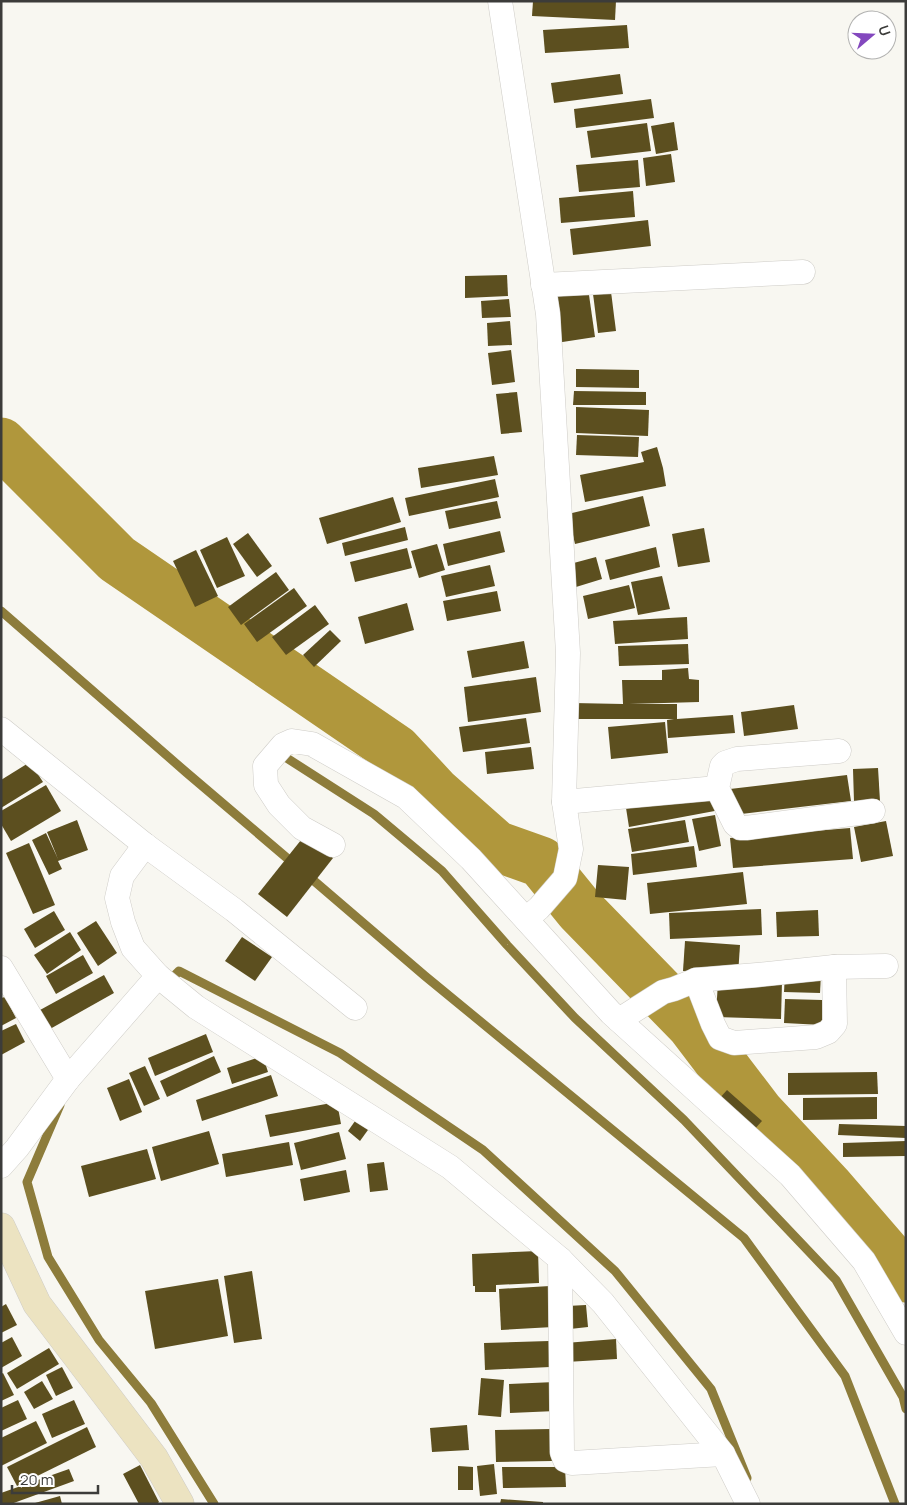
<svg xmlns="http://www.w3.org/2000/svg" width="907" height="1505" viewBox="0 0 907 1505" font-family="Manrope,sans-serif">
  <style>
    .lines { fill: none; stroke-linecap: round; stroke-linejoin: round }
    .stream { stroke: #8d7c3b; stroke-width: 9 }
    .river { stroke: #b0973c; stroke-width: 51 }
    .building { fill: #5c4f1f }
    .street-casing { stroke: #ceccc7; stroke-width: 25 }
    .secondary-casing { stroke: #ceccc7; stroke-width: 29 }
    .street { stroke: #fff; stroke-width: 24 }
    .secondary { stroke: #ece3c1; stroke-width: 28 }
  </style>
  <rect width="100%" height="100%" fill="#f8f7f1"/>
  <g class="lines">
    <g class="stream">
      <polyline points="1,611 187,773 294,864"/>
      <polyline points="282,755 374,814 442,871 507,945 575,1018 684,1120 836,1280 903,1397 906,1409"/>
      <polyline points="306,874 425,976 744,1238 845,1376 895,1504"/>
      <polyline points="167,983 179,971 340,1053 483,1150 615,1271 711,1389 747,1478"/>
      <polyline points="60,1105 27,1182 48,1257 99,1340 151,1403 214,1504"/>
    </g>
    <polyline class="river" points="1,443 117,559 396,750 435,792 496,846 541,862 580,910 692,1025 759,1113 829,1188 906,1277"/>
  </g>
  <g class="building">
    <polygon points="533,1 616,1 615,20 532,16"/>
    <polygon points="627,25 629,48 545,53 543,30"/>
    <polygon points="620,74 623,94 554,103 551,83"/>
    <polygon points="651,99 654,118 576,128 574,109"/>
    <polygon points="674,122 678,150 656,154 651,126"/>
    <polygon points="647,123 651,151 591,158 587,131"/>
    <polygon points="671,154 675,182 646,186 643,158"/>
    <polygon points="638,160 640,187 579,192 576,165"/>
    <polygon points="633,191 635,217 561,223 559,198"/>
    <polygon points="648,220 651,246 573,255 570,229"/>
    <polygon points="507,275 508,296 465,298 465,276"/>
    <polygon points="610,284 616,331 598,333 592,286"/>
    <polygon points="588,288 595,337 556,343 549,293"/>
    <polygon points="509,299 511,317 482,318 481,301"/>
    <polygon points="510,321 512,345 488,346 487,323"/>
    <polygon points="511,350 515,382 492,385 488,353"/>
    <polygon points="576,369 639,370 639,388 576,387"/>
    <polygon points="574,391 646,392 646,405 573,405"/>
    <polygon points="517,392 522,432 501,434 496,394"/>
    <polygon points="576,407 649,410 648,436 576,433"/>
    <polygon points="577,435 639,437 638,457 576,455"/>
    <polygon points="657,447 663,468 666,486 585,502 580,475 644,462 641,452"/>
    <polygon points="494,456 498,475 421,488 418,468"/>
    <polygon points="495,479 499,497 409,516 405,498"/>
    <polygon points="643,496 650,526 575,544 568,514"/>
    <polygon points="393,497 401,522 327,544 319,518"/>
    <polygon points="497,501 501,518 449,529 445,511"/>
    <polygon points="405,527 408,540 345,556 342,543"/>
    <polygon points="704,528 710,562 678,567 672,534"/>
    <polygon points="500,531 505,552 448,566 443,544"/>
    <polygon points="248,533 272,566 257,577 233,544"/>
    <polygon points="227,537 245,576 217,588 200,550"/>
    <polygon points="437,544 445,570 419,578 411,551"/>
    <polygon points="656,547 660,567 610,580 605,560"/>
    <polygon points="407,548 412,568 355,582 350,562"/>
    <polygon points="196,550 218,596 195,607 173,561"/>
    <polygon points="596,557 602,579 576,587 570,564"/>
    <polygon points="490,565 495,586 446,597 441,576"/>
    <polygon points="276,572 289,590 241,625 228,607"/>
    <polygon points="662,576 670,609 638,615 631,582"/>
    <polygon points="629,585 635,608 588,619 583,596"/>
    <polygon points="294,588 307,606 257,642 244,624"/>
    <polygon points="497,591 501,611 447,621 443,601"/>
    <polygon points="407,603 414,630 365,644 358,617"/>
    <polygon points="315,605 329,624 286,655 272,637"/>
    <polygon points="687,617 688,639 615,644 613,621"/>
    <polygon points="330,630 341,641 314,667 303,655"/>
    <polygon points="524,641 529,668 472,678 467,651"/>
    <polygon points="688,644 689,664 619,666 618,646"/>
    <polygon points="688,668 689,679 699,680 699,702 629,704 677,704 677,719 733,715 735,733 668,738 667,720 674,719 573,719 573,703 623,704 622,680 662,680 662,670"/>
    <polygon points="536,677 541,712 468,722 464,687"/>
    <polygon points="794,705 798,729 744,736 741,712"/>
    <polygon points="526,718 530,743 463,752 459,727"/>
    <polygon points="665,722 668,753 611,759 608,727"/>
    <polygon points="531,747 534,769 487,774 485,752"/>
    <polygon points="30,762 43,782 1,808 1,780"/>
    <polygon points="878,768 880,801 854,802 853,769"/>
    <polygon points="847,775 851,801 733,815 730,789"/>
    <polygon points="46,785 61,811 11,841 1,824 1,811"/>
    <polygon points="717,792 720,810 629,827 626,808"/>
    <polygon points="715,815 721,846 699,851 692,819"/>
    <polygon points="77,820 88,850 58,861 62,869 49,875 32,840 46,833 58,859 47,832"/>
    <polygon points="685,820 689,842 632,852 628,829"/>
    <polygon points="886,821 893,856 861,862 854,827"/>
    <polygon points="850,828 853,859 733,868 730,838"/>
    <polygon points="305,835 333,858 287,917 258,894"/>
    <polygon points="29,843 55,905 33,914 6,853"/>
    <polygon points="694,846 697,867 633,875 631,854"/>
    <polygon points="598,865 629,867 626,900 595,897"/>
    <polygon points="743,872 747,904 650,914 647,883"/>
    <polygon points="761,909 762,935 670,939 669,913"/>
    <polygon points="818,910 819,936 777,937 776,912"/>
    <polygon points="54,911 65,930 35,948 24,929"/>
    <polygon points="96,921 117,953 98,966 77,933"/>
    <polygon points="70,932 81,950 47,974 34,955"/>
    <polygon points="242,937 272,957 255,981 225,961"/>
    <polygon points="685,941 740,945 738,975 683,971"/>
    <polygon points="83,955 93,973 56,994 46,976"/>
    <polygon points="785,974 821,974 820,993 784,992"/>
    <polygon points="104,975 114,993 50,1029 40,1010"/>
    <polygon points="718,980 782,982 781,1019 716,1017"/>
    <polygon points="5,997 16,1018 1,1026 1,998"/>
    <polygon points="785,999 822,1000 822,1025 784,1023"/>
    <polygon points="16,1024 25,1042 1,1055 1,1031"/>
    <polygon points="206,1034 213,1052 155,1076 148,1058"/>
    <polygon points="214,1056 221,1072 167,1097 160,1081"/>
    <polygon points="263,1056 268,1072 232,1084 227,1068"/>
    <polygon points="145,1066 160,1099 144,1106 129,1073"/>
    <polygon points="877,1072 878,1094 788,1095 788,1073"/>
    <polygon points="271,1075 278,1096 202,1121 196,1100"/>
    <polygon points="129,1079 142,1112 120,1121 107,1088"/>
    <polygon points="727,1090 762,1121 753,1131 718,1100"/>
    <polygon points="877,1097 877,1119 803,1120 803,1098"/>
    <polygon points="337,1102 341,1124 270,1137 265,1115"/>
    <polygon points="360,1114 373,1123 360,1141 348,1131"/>
    <polygon points="839,1124 906,1126 906,1138 838,1135"/>
    <polygon points="209,1131 219,1164 161,1181 152,1147"/>
    <polygon points="339,1132 346,1159 301,1170 294,1143"/>
    <polygon points="906,1141 906,1156 843,1157 843,1143"/>
    <polygon points="289,1142 293,1165 226,1177 222,1154"/>
    <polygon points="147,1149 156,1179 89,1197 81,1166"/>
    <polygon points="384,1162 388,1190 370,1192 367,1164"/>
    <polygon points="346,1170 350,1192 304,1201 300,1179"/>
    <polygon points="538,1251 539,1283 496,1285 496,1292 475,1292 475,1286 473,1286 472,1254"/>
    <polygon points="252,1271 262,1339 234,1343 224,1276"/>
    <polygon points="218,1279 228,1336 155,1349 145,1291"/>
    <polygon points="550,1286 553,1327 501,1330 499,1289"/>
    <polygon points="6,1304 17,1325 1,1333 1,1307"/>
    <polygon points="586,1305 588,1327 570,1329 567,1306"/>
    <polygon points="12,1337 22,1356 1,1368 1,1343"/>
    <polygon points="616,1339 617,1359 566,1362 565,1343"/>
    <polygon points="549,1341 550,1367 485,1370 484,1343"/>
    <polygon points="49,1348 59,1364 17,1389 7,1373"/>
    <polygon points="62,1367 73,1388 56,1396 46,1375"/>
    <polygon points="3,1373 14,1395 1,1401 1,1374"/>
    <polygon points="481,1378 504,1380 501,1417 478,1415"/>
    <polygon points="42,1381 53,1399 34,1409 24,1392"/>
    <polygon points="555,1382 556,1411 510,1413 509,1384"/>
    <polygon points="18,1400 27,1419 1,1431 1,1408"/>
    <polygon points="74,1400 85,1424 52,1438 42,1414"/>
    <polygon points="36,1421 47,1443 1,1466 1,1438"/>
    <polygon points="467,1425 469,1450 432,1452 430,1428"/>
    <polygon points="87,1427 96,1447 17,1486 7,1467"/>
    <polygon points="552,1429 552,1461 496,1462 495,1430"/>
    <polygon points="494,1464 497,1494 480,1496 477,1466"/>
    <polygon points="140,1465 159,1502 157,1504 139,1504 123,1474"/>
    <polygon points="458,1466 473,1467 473,1490 458,1490"/>
    <polygon points="502,1467 565,1467 566,1487 503,1488"/>
    <polygon points="69,1469 74,1481 11,1504 1,1504 1,1493"/>
    <polygon points="60,1496 62,1504 35,1504 35,1503"/>
    <polygon points="501,1499 543,1502 543,1504 500,1504"/>
  </g>
  <g class="lines">
    <g class="street-casing">
      <g id="street">
        <polyline points="500,1 548,314 568,653 564,802 571,849 565,878 539,908 526,919"/>
        <polyline points="543,285 803,272"/>
        <polyline points="1,729 145,845 234,910 355,1008"/>
        <polyline points="839,751 737,759 725,763 722,766 717,788 735,824 740,828 746,828 873,811"/>
        <polyline points="564,802 717,788"/>
        <polyline points="145,845 122,876 117,898 123,922 133,948 158,976 196,1007 450,1167 560,1259 603,1303 723,1454 748,1504"/>
        <polyline points="333,845 302,828 279,805 266,785 265,766 283,745 292,741 312,744 406,797 471,859 611,1013 790,1175 864,1261 906,1333"/>
        <polyline points="1,968 68,1079"/>
        <polyline points="696,980 713,1024 720,1038 734,1043 816,1037 828,1032 835,1024 834,967"/>
        <polyline points="619,1020 663,992 674,989 696,980 757,975 834,967 886,966"/>
        <polyline points="1,1166 17,1148 68,1079 158,976"/>
        <polyline points="560,1259 562,1452 565,1460 572,1463 723,1454"/>
      </g>
    </g>
    <g class="secondary-casing">
      <polyline id="secondary" points="1,1227 37,1304 154,1458 180,1504"/>
    </g>
    <use href="#street" class="street"/>
    <use href="#secondary" class="secondary"/>
  </g>
  <rect width="907" height="1505" fill="none" stroke="#3c3c3a" stroke-width="5"/>
  <g transform="translate(872 35) rotate(71)"><circle r="24" fill="#ffffff" stroke="#b1b1b0"/>
  <path d="M0-4L9 19L0 12L-9 19Z" fill="#8348be"/>
  <text y="-8" font-size="14" font-weight="bold" text-anchor="middle" fill="#3c3c3a">U</text>
  </g>
  <path d="M12 1485v8h86v-8" fill="none" stroke="#3c3c3a" stroke-width="2.5"/>
  <text x="20" y="1485" font-size="15" fill="#3c3c3a" stroke="#ffffff" stroke-width="4" paint-order="stroke">20 m</text>
</svg>
